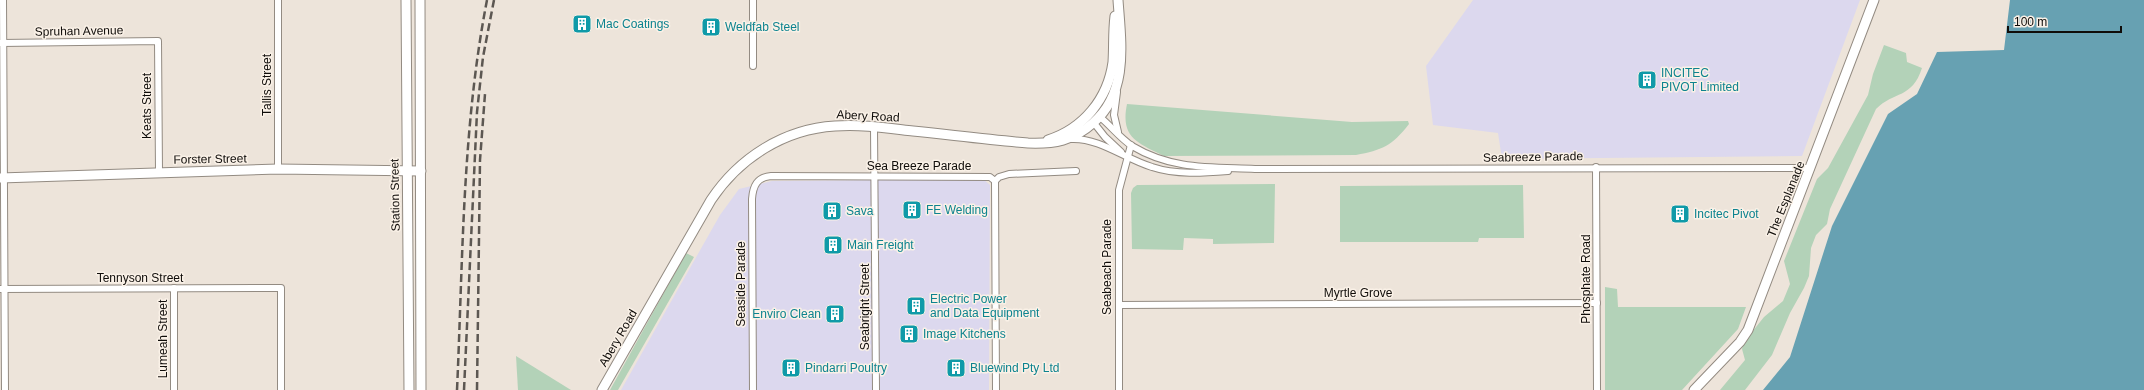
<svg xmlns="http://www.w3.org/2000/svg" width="2144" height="390" viewBox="0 0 2144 390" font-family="Arial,sans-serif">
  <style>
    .industrial { fill: #dcd8ee }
    .green { fill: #b3d2b8 }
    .water { fill: #67a1b2 }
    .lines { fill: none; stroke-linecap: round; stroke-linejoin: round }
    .street-casing { stroke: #938b82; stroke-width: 8 }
    .secondary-casing { stroke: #938b82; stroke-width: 11 }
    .street { stroke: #fff; stroke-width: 6 }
    .secondary { stroke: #fff; stroke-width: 9 }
    .rail { stroke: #5c5752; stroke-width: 2.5; stroke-dasharray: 8 4; stroke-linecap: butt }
    .labels { text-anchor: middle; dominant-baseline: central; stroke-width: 3; stroke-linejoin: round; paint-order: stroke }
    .culture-label { font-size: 12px; fill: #0d838f; stroke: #faf1e7; text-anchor: start }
    .street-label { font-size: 12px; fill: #0f0c09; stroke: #faf1e7 }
  </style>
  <rect width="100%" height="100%" fill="#ede4da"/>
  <g class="industrial">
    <polygon points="1473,0 1860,0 1802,156 1502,159 1498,133 1433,125 1426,66"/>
    <polygon points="983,179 990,185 989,390 621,390 720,215 739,189 772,181"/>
  </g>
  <g class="green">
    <path d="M1884 45 1906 53 1907 62 1922 68C1912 99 1894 91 1876 109L1830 209 1827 224 1816 235 1811 248 1809 276 1804 288 1790 313 1772 355 1745 390H1720L1745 360 1742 349 1744 342 1764 317 1783 301 1790 284 1784 261 1817 179 1828 168 1868 95 1873 74Z"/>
    <path d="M1127 104 1352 122 1408 121 1409 124C1392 146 1382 150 1356 155L1164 156C1138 143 1120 138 1127 104Z"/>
    <polygon points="1275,184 1274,243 1213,244 1213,239 1184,238 1183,250 1132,249 1131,193 1133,188 1137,185"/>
    <polygon points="1523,185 1524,238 1479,238 1478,242 1340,242 1340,186"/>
    <polygon points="686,253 694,257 618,390 610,390"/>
    <polygon points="1605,287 1617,289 1618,307 1746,307 1738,329 1682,390 1605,390"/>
    <polygon points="516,356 571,390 518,390"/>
  </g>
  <polygon class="water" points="2010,0 2144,0 2144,390 1763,390 1790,357 1832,226 1888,114 1917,94 1937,52 2004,50"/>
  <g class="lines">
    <g class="street-casing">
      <g id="street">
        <polyline points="3,0 5,390"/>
        <polyline points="278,0 278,169"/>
        <polyline points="753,0 753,66"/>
        <polyline points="1,43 158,41 159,172"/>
        <polyline points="1117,92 1114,115 1118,132"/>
        <path d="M1100 117C1111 126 1120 138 1132 146 1172 170 1211 167 1255 169L1811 168"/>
        <polyline points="1094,123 1105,137 1121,152"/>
        <polyline points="874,127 876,390"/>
        <path d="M1072 139C1100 138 1125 159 1152 167 1176 175 1203 173 1228 171"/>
        <polyline points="1596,167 1597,390"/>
        <polyline points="995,181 996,390"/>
        <polyline points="174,288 174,390"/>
        <polyline points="0,289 281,288 281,390"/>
        <polyline points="1119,305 1597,303"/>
        <path d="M753 390 752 199C753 186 757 177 771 176L990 177 995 181 999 177 1009 174 1076 171"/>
        <polyline points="1119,390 1119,190 1131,145"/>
      </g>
    </g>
    <g class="secondary-casing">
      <g id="secondary">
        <polyline points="406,0 409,390"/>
        <polyline points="420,0 421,390"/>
        <path d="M1048 140C1083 129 1108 99 1113 62 1114 47 1113 32 1115 16"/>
        <polyline points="0,178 278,169 421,171"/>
        <path d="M602 390 711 200C739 158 784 129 835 126 861 124 887 128 913 131 952 135 990 140 1028 143 1054 144 1073 141 1093 123 1129 92 1121 43 1118 0"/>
        <polyline points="1694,390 1740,342 1748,330 1874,0"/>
      </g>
    </g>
    <use href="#street" class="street"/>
    <use href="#secondary" class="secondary"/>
    <g class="rail">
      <path d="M457 390C463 259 462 129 487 0"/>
      <polyline points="464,390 477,112 483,57 494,0"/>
      <polyline points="477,390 480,160 485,94"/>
    </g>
  </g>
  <defs>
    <g id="building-square" transform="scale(1)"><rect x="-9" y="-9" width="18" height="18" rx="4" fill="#0f9aa8" stroke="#faf1e7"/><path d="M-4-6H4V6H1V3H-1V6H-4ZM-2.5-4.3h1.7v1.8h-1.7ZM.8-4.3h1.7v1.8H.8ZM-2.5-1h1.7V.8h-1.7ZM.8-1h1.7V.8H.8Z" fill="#fff"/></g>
  </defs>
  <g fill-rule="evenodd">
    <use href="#building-square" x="582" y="24"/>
    <use href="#building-square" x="711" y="27"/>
    <use href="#building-square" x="1647" y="80"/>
    <use href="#building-square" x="912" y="210"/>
    <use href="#building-square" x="832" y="211"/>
    <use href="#building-square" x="1680" y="214"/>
    <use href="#building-square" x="833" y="245"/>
    <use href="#building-square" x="916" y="306"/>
    <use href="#building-square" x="835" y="314"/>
    <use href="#building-square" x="909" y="334"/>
    <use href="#building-square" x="791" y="368"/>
    <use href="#building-square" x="956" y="368"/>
  </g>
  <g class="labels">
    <g class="culture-label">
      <text x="596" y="24">Mac Coatings</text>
      <text x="725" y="27">Weldfab Steel</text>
      <text x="1661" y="73">INCITEC<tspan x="1661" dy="14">PIVOT Limited</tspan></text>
      <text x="926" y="210">FE Welding</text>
      <text x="846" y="211">Sava</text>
      <text x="1694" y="214">Incitec Pivot</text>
      <text x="847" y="245">Main Freight</text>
      <text x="930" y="299">Electric Power<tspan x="930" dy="14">and Data Equipment</tspan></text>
      <text x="821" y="314" text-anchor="end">Enviro Clean</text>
      <text x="923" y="334">Image Kitchens</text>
      <text x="805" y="368">Pindarri Poultry</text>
      <text x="970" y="368">Bluewind Pty Ltd</text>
    </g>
    <g class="street-label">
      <text transform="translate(79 31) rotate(-1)">Spruhan Avenue</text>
      <text transform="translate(267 85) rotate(-90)">Tallis Street</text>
      <text transform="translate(147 106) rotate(-90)">Keats Street</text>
      <text transform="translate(868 116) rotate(3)">Abery Road</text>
      <text transform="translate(1533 157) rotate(-1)">Seabreeze Parade</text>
      <text transform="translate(210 159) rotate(-1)">Forster Street</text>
      <text x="919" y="166">Sea Breeze Parade</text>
      <text transform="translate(395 195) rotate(-91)">Station Street</text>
      <text transform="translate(1786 199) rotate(-68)">The Esplanade</text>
      <text transform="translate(1107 267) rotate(-90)">Seabeach Parade</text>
      <text x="140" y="278">Tennyson Street</text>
      <text transform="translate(1586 279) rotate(-90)">Phosphate Road</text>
      <text transform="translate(741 284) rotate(-90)">Seaside Parade</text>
      <text x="1358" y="293">Myrtle Grove</text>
      <text transform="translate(865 307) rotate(-90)">Seabright Street</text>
      <text transform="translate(618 338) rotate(-60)">Abery Road</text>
      <text transform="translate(163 339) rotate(-90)">Lumeah Street</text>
    </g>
  </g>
  <path d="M2008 26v6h113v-6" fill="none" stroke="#0f0c09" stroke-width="2"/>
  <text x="2014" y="26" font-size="12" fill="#0f0c09" stroke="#faf1e7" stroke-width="3" paint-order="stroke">100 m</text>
</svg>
